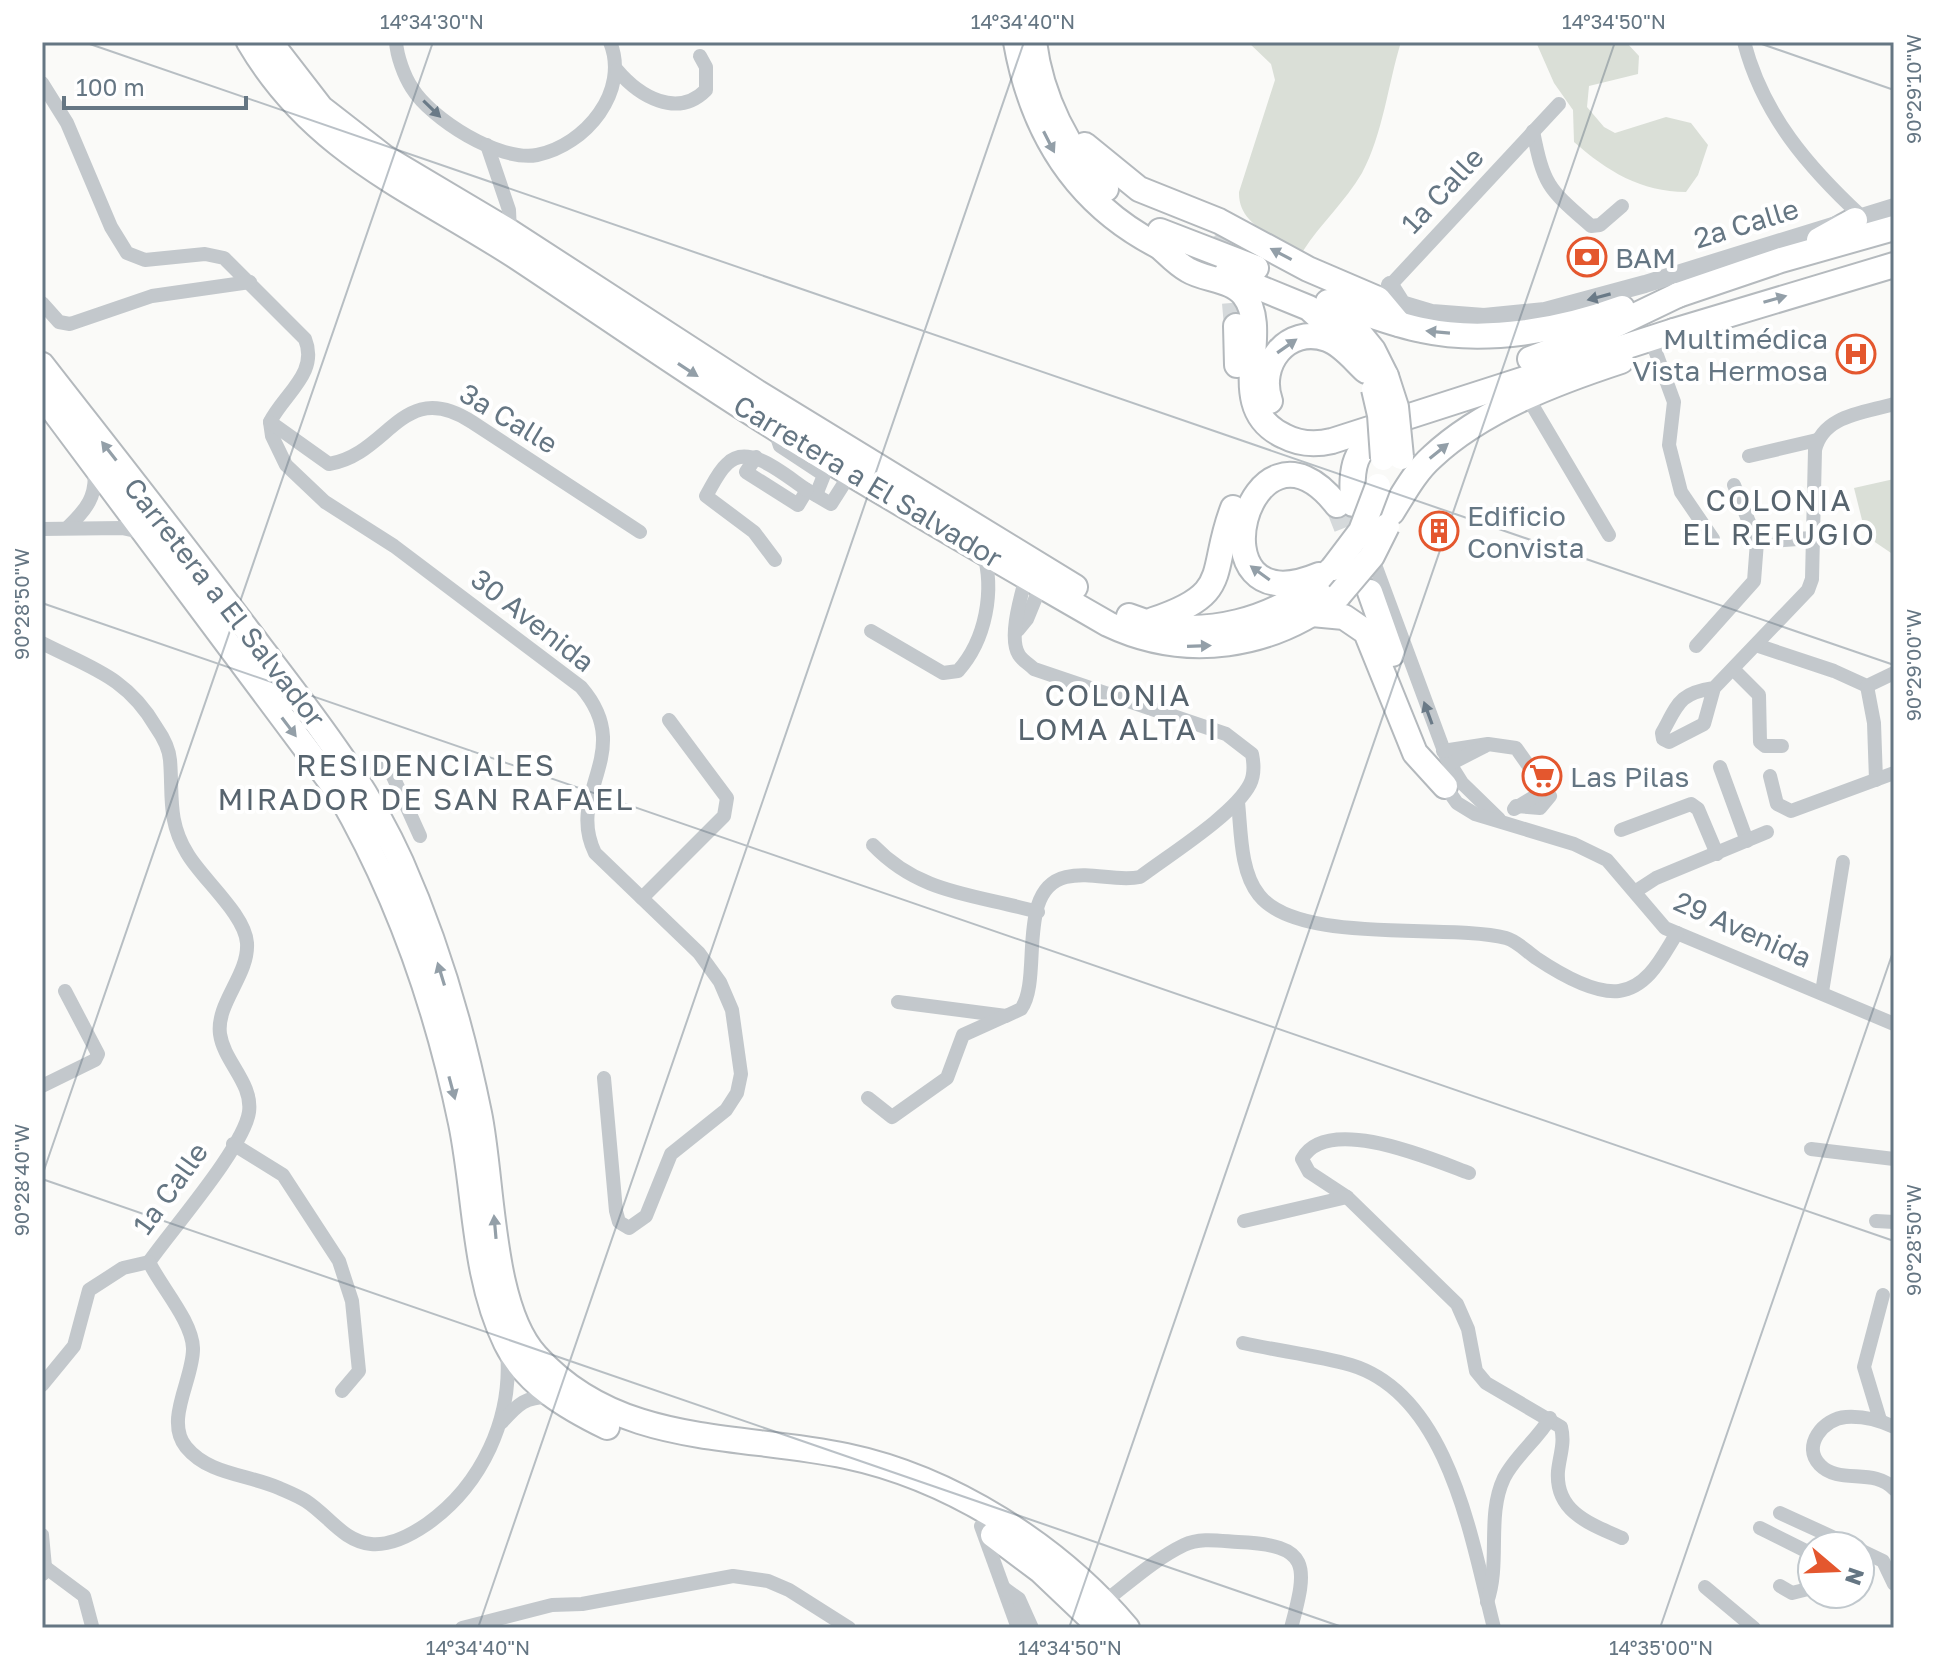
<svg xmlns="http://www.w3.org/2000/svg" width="1936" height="1670" viewBox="0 0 1936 1670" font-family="'Golos Text',sans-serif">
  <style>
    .green { fill: #dadfd7 }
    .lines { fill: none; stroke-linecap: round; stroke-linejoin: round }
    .trunk-tunnel { stroke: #d5d9db; stroke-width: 24; stroke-dasharray: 24 12; stroke-linecap: butt }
    .primary-casing { stroke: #b5babe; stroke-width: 28 }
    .trunk-casing { stroke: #b4b9bd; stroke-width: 28 }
    .minor { stroke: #c3c8cc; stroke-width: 14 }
    .tertiary { stroke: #c3c8cc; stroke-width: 18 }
    .primary { stroke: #fff; stroke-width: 24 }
    .trunk { stroke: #fff; stroke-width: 24 }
    .trunk-bridge-casing { stroke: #b4b9bd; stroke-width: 28; stroke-linecap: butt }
    .trunk-bridge { stroke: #fff; stroke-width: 24 }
    .oneway { fill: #6a7a87 }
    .oneway2 { fill: #939fa8 }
    .ticks { fill: none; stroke: #657683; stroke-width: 2; stroke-opacity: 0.45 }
    .labels { text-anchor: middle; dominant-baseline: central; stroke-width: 8; stroke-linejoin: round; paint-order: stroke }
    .street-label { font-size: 28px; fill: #657683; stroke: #fff }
    .poi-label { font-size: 28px; fill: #657683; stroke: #fff; text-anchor: start }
    .neighbourhood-label { font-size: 30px; letter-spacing: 2px; fill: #57646e; stroke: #fff }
    .neatline { fill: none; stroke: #657683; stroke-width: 3 }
    .ticks-label { font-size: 20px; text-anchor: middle; fill: #657683 }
  </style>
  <rect width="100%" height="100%" fill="#fafaf8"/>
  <g class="green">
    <path d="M1248 42H1401C1388 84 1383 134 1362 173 1345 202 1321 223 1303 251 1276 237 1238 226 1239 192L1275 80 1271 64Z"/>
    <path d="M1536 42H1626L1639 56 1638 74 1589 86 1587 107 1604 127 1615 133 1666 117 1691 123 1708 145 1698 175 1686 192C1641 192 1607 171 1574 142L1573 110 1554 83Z"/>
    <polygon points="1894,479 1894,555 1866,536 1854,488"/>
  </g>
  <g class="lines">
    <g class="trunk-tunnel">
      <polyline points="1216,235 1230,257 1236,326"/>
      <polyline points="1337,505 1358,558"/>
    </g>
    <g class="primary-casing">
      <g id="primary">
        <polyline points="1819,240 1855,220"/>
        <polyline points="1678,295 1781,260 1894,228"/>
        <polyline points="1674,331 1894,265"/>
      </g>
    </g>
    <g class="trunk-casing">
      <g id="trunk">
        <path d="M249 42C316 156 419 192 523 261 609 318 693 377 780 431 888 497 998 561 1108 624 1186 661 1272 648 1339 595"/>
        <polyline points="270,42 321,108 384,157 510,232 758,393 1075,587"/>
        <path d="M1016 42C1033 138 1082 212 1173 253"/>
        <path d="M1034 42C1041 96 1067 151 1106 189"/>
        <polyline points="1085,145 1139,189 1219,221 1308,269 1378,299 1399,324"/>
        <polyline points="1160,231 1256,268"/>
        <path d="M1159 246C1168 254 1177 264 1188 270 1204 280 1232 279 1244 295 1274 334 1222 407 1284 436 1299 444 1315 445 1332 441L1674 331"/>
        <polyline points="1226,274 1309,308 1351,346"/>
        <path d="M1328 302C1360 310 1390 324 1422 330 1486 344 1562 330 1622 308"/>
        <polyline points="1347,318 1373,350 1386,376"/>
        <polyline points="1236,326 1237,365"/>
        <polyline points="1530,359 1601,332 1678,295"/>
        <path d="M42 365C116 460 191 555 263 651 315 719 366 784 401 862 436 941 462 1029 479 1113 493 1180 490 1306 536 1356 618 1447 736 1433 846 1456 951 1478 1058 1546 1127 1628"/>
        <path d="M42 395 339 793C398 895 437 1007 461 1123 476 1196 473 1275 506 1343 526 1384 568 1408 607 1427"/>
        <path d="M1270 401C1257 365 1287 325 1327 339 1342 344 1354 360 1366 371"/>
        <path d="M1353 504C1351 469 1352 445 1389 433"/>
        <path d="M1392 512C1404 493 1415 472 1432 457 1482 410 1557 382 1621 361"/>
        <path d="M1319 575C1187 630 1249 394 1337 505"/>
        <polyline points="1370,592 1392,654"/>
        <polyline points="1312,614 1344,617 1366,632 1415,753 1445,786"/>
        <path d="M1129 616C1197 644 1284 620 1333 568"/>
        <path d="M1153 620C1234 593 1208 573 1233 508"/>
        <polyline points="993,1535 1041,1571 1101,1628"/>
      </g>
    </g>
    <g class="minor">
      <path d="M396 42C397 56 404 76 412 88 431 119 499 162 537 155 586 145 630 91 610 42"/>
      <path d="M1744 42C1763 115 1808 167 1862 217"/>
      <path d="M617 70C639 96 677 119 706 90V67L700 56"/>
      <path d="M42 83 67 123 111 227 127 253 145 260 205 254 224 258 305 339C319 373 284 394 270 422L272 436 286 465 325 502 394 546 581 687C637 752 565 792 595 853L699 953 720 982 732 1010 741 1074 737 1093 726 1110 671 1154 646 1216 629 1228 619 1222 616 1211 604 1078"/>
      <path d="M1533 131C1544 187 1549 189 1591 226L1600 225 1622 206"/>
      <polyline points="487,145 509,210 510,232"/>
      <polyline points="1385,291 1559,104"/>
      <polyline points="42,303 59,322 70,324 152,296 250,282"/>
      <polyline points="1655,350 1674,402 1669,445 1681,492 1713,539"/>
      <polyline points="1528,398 1609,535"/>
      <path d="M270 422 329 464C390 454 402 377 472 422L640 532"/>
      <polyline points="782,432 778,440 780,446 824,475 816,495"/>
      <polyline points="1749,456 1817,440"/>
      <polyline points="756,457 746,472 798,505 807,490 831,504 845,482 856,475"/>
      <path d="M67 528C86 510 98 496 94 467"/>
      <polyline points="42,529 122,528 145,533"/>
      <polyline points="1757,542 1811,538"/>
      <polyline points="1371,554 1447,759 1462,783 1499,819"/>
      <path d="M775 560 754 532 706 496C712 486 718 472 727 464 749 441 788 478 807 490"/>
      <polyline points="1018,630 1027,619 1041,585"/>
      <path d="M871 631 943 673 958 671C986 640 995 590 983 551"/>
      <path d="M42 643C91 668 127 677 156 727 163 737 169 747 170 760 173 795 167 820 187 853 201 878 245 914 247 943 249 975 216 1003 220 1034 224 1062 253 1083 249 1112 244 1147 172 1229 149 1262"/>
      <polyline points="1696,646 1754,581 1757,542 1734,485"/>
      <polyline points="1759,646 1834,671 1867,686 1894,673"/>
      <polyline points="1733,669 1759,695 1760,742 1765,746 1782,746"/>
      <polyline points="1867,686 1874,723 1876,780"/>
      <path d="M1714 688C1679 693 1678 704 1662 733L1663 739 1669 742 1704 724 1714 688 1808 590 1812 579 1815 450C1823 415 1864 413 1894 404"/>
      <polyline points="1443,751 1488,744 1516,748 1550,796 1540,808 1516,806"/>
      <polyline points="1450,764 1485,746"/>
      <polyline points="1720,767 1747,841"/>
      <polyline points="353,772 387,763 420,836"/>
      <polyline points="1770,776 1777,804 1791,811 1894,773"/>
      <polyline points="1445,786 1457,803 1475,814 1574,844 1607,860 1665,928 1894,1024"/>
      <path d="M1238 802C1241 830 1240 872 1259 895 1298 945 1447 923 1506 938 1517 941 1526 951 1536 958 1557 972 1593 994 1619 991 1649 987 1663 955 1677 933"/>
      <polyline points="1514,809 1547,789"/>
      <polyline points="1621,830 1691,804 1698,809 1717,854"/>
      <path d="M873 845C921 895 975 894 1038 912"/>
      <polyline points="1636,891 1656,878 1767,832"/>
      <polyline points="642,898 724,816 727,798 669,720"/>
      <polyline points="1822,992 1843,862"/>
      <path d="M898 1002 1006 1016 1021 1009C1043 979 1015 889 1066 877 1091 871 1116 882 1140 877 1169 855 1235 814 1250 784 1255 774 1254 764 1252 754L1226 734 1034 669C1030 665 1022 660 1019 655 1008 638 1021 596 1026 577"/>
      <polyline points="42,1086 95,1060 98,1054 65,991"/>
      <polyline points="868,1098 892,1117 947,1078 963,1035 1005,1016"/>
      <polyline points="233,1144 283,1175 339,1261 352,1301 359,1371 342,1391"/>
      <polyline points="1811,1149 1894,1159"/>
      <path d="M1469 1173C1434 1160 1327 1113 1302 1159L1309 1172 1347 1197 1457 1304 1468 1329 1476 1371 1486 1383 1561 1427C1565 1443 1560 1454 1558 1471 1555 1512 1590 1524 1622 1538"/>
      <polyline points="1244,1221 1347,1197"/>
      <polyline points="1876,1221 1894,1222"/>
      <path d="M149 1262C161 1287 192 1321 193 1348 194 1378 164 1420 186 1447 209 1475 247 1474 279 1488 288 1492 298 1496 306 1501 329 1516 343 1541 371 1544 391 1546 411 1535 427 1524 482 1485 513 1418 507 1351"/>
      <path d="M1243 1343C1278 1351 1316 1355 1351 1365 1450 1395 1472 1543 1494 1628"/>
      <polyline points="42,1385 74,1346 89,1290 123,1268 149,1262"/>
      <polyline points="1880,1420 1864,1367 1883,1295"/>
      <path d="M502 1422C518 1404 526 1396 551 1397"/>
      <path d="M1894 1427C1879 1420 1863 1416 1846 1417 1824 1418 1801 1446 1820 1465 1839 1485 1874 1467 1894 1489"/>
      <polyline points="1780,1513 1852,1546"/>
      <polyline points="981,1526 1018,1628"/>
      <polyline points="1760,1528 1812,1554"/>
      <polyline points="42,1535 45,1567 43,1574"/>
      <polyline points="1860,1550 1883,1561 1894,1584"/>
      <polyline points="45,1567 84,1596 92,1626"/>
      <polyline points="1780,1586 1792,1593 1812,1588"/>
      <polyline points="1705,1587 1754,1628"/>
      <polyline points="1005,1589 1019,1599 1032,1628"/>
      <path d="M1104 1602C1130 1582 1155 1559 1184 1545 1200 1537 1221 1541 1238 1542 1311 1545 1308 1565 1291 1628"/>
      <path d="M1487 1602C1501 1563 1486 1516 1504 1478 1515 1456 1538 1439 1550 1418"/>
      <polyline points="462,1628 552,1605 582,1604 733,1576 768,1581 789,1590 849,1628"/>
    </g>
    <polyline class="tertiary" points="1390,285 1402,304 1432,313 1484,317 1545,311 1645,284 1894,207"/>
    <use href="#primary" class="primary"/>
    <use href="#trunk" class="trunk"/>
    <g class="trunk-bridge-casing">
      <g id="trunk-bridge">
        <polyline points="1386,376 1396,407 1401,457"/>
        <polyline points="1374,389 1380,415 1383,458"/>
        <polyline points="1333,568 1361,531 1378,486"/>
        <polyline points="1339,595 1372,556 1387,526"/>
      </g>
    </g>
    <use href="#trunk-bridge" class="trunk-bridge"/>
  </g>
  <defs><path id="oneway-solid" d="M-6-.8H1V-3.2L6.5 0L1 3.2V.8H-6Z" transform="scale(2)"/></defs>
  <g class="oneway">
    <use href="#oneway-solid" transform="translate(432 109) rotate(44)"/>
    <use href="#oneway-solid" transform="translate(1599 297) rotate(165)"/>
    <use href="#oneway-solid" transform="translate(1428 713) rotate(-110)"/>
  </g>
  <g class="oneway2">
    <use href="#oneway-solid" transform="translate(1049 142) rotate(63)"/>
    <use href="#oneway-solid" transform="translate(1281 254) rotate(-152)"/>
    <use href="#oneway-solid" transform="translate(1775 299) rotate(-16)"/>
    <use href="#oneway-solid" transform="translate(1438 332) rotate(-175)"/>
    <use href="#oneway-solid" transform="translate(1287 346) rotate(-35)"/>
    <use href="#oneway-solid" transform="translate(688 370) rotate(33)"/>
    <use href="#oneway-solid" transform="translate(109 451) rotate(-128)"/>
    <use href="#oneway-solid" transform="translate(1439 451) rotate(-39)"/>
    <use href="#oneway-solid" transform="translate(1260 573) rotate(-144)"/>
    <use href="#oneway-solid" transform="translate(1199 646) rotate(-2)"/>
    <use href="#oneway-solid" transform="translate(289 727) rotate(53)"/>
    <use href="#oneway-solid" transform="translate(441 974) rotate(-107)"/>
    <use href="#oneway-solid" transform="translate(452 1088) rotate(75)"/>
    <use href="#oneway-solid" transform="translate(495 1227) rotate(-95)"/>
  </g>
  <path class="ticks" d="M84 42 1894 665M1756 42 1894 90M42 603 1894 1241M42 1176 433 42M42 1179 1345 1628M478 1628 1024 42M1069 1628 1615 42M1660 1628 1894 949"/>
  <defs>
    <g id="bank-ring" transform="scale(2)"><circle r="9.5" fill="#fff" stroke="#e4572e" stroke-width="1.5"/><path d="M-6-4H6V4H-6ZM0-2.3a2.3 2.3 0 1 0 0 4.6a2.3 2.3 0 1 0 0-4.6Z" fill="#e4572e"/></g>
    <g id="hospital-ring" transform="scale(2)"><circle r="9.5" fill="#fff" stroke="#e4572e" stroke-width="1.5"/><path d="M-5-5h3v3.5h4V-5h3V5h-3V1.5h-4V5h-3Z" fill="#e4572e"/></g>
    <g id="building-ring" transform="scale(2)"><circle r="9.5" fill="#fff" stroke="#e4572e" stroke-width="1.5"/><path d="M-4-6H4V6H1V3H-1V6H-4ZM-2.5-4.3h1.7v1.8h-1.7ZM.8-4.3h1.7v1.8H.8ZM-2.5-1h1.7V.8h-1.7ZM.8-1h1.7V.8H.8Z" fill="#e4572e"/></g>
    <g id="supermarket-ring" transform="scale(2)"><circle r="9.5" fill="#fff" stroke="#e4572e" stroke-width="1.5"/><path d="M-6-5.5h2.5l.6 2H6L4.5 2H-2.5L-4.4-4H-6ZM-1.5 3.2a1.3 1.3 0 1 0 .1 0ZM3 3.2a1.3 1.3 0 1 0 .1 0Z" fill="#e4572e"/></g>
  </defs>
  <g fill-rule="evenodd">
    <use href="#bank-ring" x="1587" y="257"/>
    <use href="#hospital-ring" x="1856" y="354"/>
    <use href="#building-ring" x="1439" y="531"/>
    <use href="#supermarket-ring" x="1542" y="776"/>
  </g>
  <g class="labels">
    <g class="street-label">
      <text transform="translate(1442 190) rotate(-47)">1a Calle</text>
      <text transform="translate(1746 223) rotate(-17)">2a Calle</text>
      <text transform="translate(509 418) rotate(31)">3a Calle</text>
      <text transform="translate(868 481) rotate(31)">Carretera a El Salvador</text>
      <text transform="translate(225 602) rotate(52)">Carretera a El Salvador</text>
      <text transform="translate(533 620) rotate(38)">30 Avenida</text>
      <text transform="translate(1743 929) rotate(24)">29 Avenida</text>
      <text transform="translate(170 1188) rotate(-54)">1a Calle</text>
    </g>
    <g class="poi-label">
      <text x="1615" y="257">BAM</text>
      <text x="1828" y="338" text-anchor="end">Multimédica<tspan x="1828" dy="32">Vista Hermosa</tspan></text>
      <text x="1467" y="515">Edificio<tspan x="1467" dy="32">Convista</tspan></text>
      <text x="1570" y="776">Las Pilas</text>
    </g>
    <g class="neighbourhood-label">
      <text x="1779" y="500">COLONIA<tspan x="1779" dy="34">EL REFUGIO</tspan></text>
      <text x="1118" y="695">COLONIA<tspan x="1118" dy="34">LOMA ALTA I</tspan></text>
      <text x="426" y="765">RESIDENCIALES<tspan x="426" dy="34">MIRADOR DE SAN RAFAEL</tspan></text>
    </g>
  </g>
  <rect width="1936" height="1670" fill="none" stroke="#ffffff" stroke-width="88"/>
  <g transform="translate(1836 1570) rotate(109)"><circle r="38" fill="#ffffff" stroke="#c1c8cd" stroke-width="2"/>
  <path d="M0-6L14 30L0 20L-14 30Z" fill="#e4572e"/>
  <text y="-12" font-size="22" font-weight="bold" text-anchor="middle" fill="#657683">N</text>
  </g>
  <path d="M64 96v12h182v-12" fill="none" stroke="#657683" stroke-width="4"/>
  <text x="76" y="96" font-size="24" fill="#657683" stroke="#ffffff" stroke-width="6" paint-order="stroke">100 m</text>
  <rect x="44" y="44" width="1848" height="1582" class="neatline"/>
  <g class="ticks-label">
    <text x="432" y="29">14°34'30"N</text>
    <text x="1023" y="29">14°34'40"N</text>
    <text x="1614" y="29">14°34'50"N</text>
    <text transform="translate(1914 89) rotate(-90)" y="7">90°29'10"W</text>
    <text transform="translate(22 604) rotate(-90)" y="7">90°28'50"W</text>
    <text transform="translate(1914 665) rotate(-90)" y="7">90°29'00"W</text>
    <text transform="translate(22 1180) rotate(-90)" y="7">90°28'40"W</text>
    <text transform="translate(1914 1240) rotate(-90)" y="7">90°28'50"W</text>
    <text x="478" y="1655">14°34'40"N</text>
    <text x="1070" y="1655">14°34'50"N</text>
    <text x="1661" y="1655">14°35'00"N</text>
  </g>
</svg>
